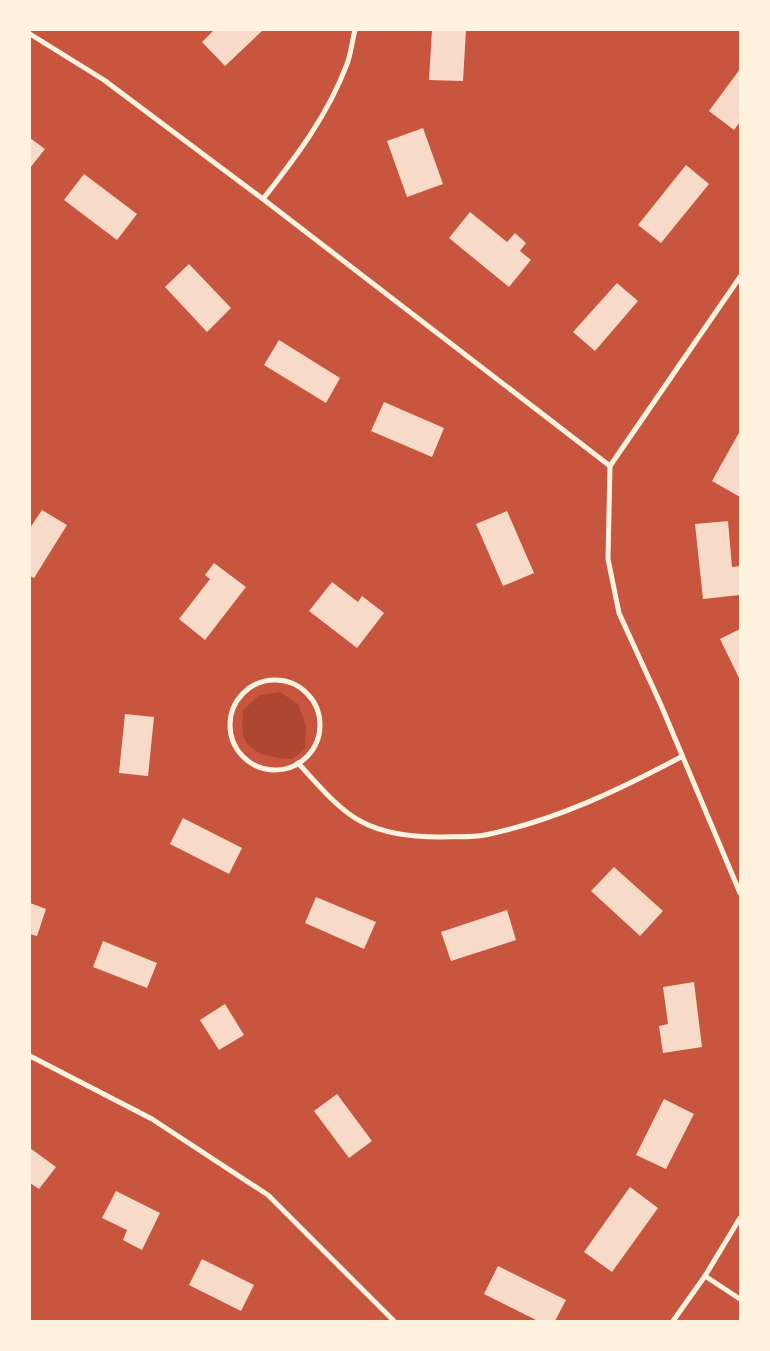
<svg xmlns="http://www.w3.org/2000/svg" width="770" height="1351" viewBox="0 0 770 1351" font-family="'Source Sans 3',sans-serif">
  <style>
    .green { fill: #ae4732 }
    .building { fill: #f7dbc8 }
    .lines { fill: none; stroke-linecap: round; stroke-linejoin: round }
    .minor { stroke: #fff3e0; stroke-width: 5 }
  </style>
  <rect width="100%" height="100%" fill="#c8553d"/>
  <path class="green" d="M280 692 298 704 306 726 305 749 292 759C276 758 252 756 244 738 241 731 243 718 243 710L260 695Z"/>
  <g class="building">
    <polygon points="214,30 263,30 225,66 202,42"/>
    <polygon points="432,30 466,30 463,81 429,80"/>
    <polygon points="740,69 740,122 734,130 709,111"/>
    <polygon points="423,128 443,184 407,197 387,141"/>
    <polygon points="30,138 45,149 30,168"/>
    <polygon points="686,165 709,184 661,243 638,225"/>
    <polygon points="84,174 137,214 117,240 64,200"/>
    <polygon points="470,212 507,242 515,233 526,243 520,251 531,260 509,287 449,238"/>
    <polygon points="189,264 231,308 207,332 165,287"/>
    <polygon points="617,283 638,301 595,351 573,332"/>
    <polygon points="279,340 340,378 326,403 264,365"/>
    <polygon points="384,402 444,428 432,457 371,431"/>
    <polygon points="740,431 740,497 712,481"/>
    <polygon points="42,510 67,525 34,578 30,576 30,528"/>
    <polygon points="507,511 534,573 503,586 476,524"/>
    <polygon points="728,521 732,567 740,566 740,595 703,599 695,524"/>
    <polygon points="214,563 246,587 205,640 179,619 210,579 205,575"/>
    <polygon points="332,582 358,602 362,596 384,613 357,648 309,611"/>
    <polygon points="740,629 740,680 720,639"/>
    <polygon points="125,714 154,717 148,776 119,773"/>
    <polygon points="183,818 242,848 229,874 170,844"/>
    <polygon points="614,867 663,911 640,936 591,891"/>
    <polygon points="316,897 376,922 364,949 305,923"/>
    <polygon points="30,903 46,909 37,936 30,934"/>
    <polygon points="507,910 516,940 451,961 441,932"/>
    <polygon points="103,941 157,963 147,988 93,967"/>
    <polygon points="694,982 702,1047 663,1053 659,1026 668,1024 663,987"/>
    <polygon points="225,1004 244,1035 219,1050 200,1020"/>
    <polygon points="337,1094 372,1141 349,1158 314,1111"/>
    <polygon points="664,1099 694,1114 666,1169 636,1155"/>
    <polygon points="30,1148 56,1167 39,1189 30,1183"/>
    <polygon points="630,1187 658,1208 612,1272 584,1252"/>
    <polygon points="116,1191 160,1213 142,1250 123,1240 127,1230 102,1218"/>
    <polygon points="202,1259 254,1285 241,1311 189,1285"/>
    <polygon points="498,1266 566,1300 555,1321 538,1321 484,1294"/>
  </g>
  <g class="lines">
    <g class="minor">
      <polyline points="30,34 104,80 263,199 610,466"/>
      <path d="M263 199C296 157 328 115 347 64 351 54 352 41 355 30"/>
      <polyline points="740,277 610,466 608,559 619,613 661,705 740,893"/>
      <circle cx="275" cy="725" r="45"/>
      <path d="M298 763C316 782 338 810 362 822 385 834 413 837 439 837 454 836 470 838 485 835 554 821 619 790 681 757"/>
      <polyline points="30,1056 152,1119 268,1195 394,1321"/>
      <polyline points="705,1276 740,1299"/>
      <polyline points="673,1321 705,1276 740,1218"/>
    </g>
  </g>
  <rect width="770" height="1351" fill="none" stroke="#fff3e0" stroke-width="62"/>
</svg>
